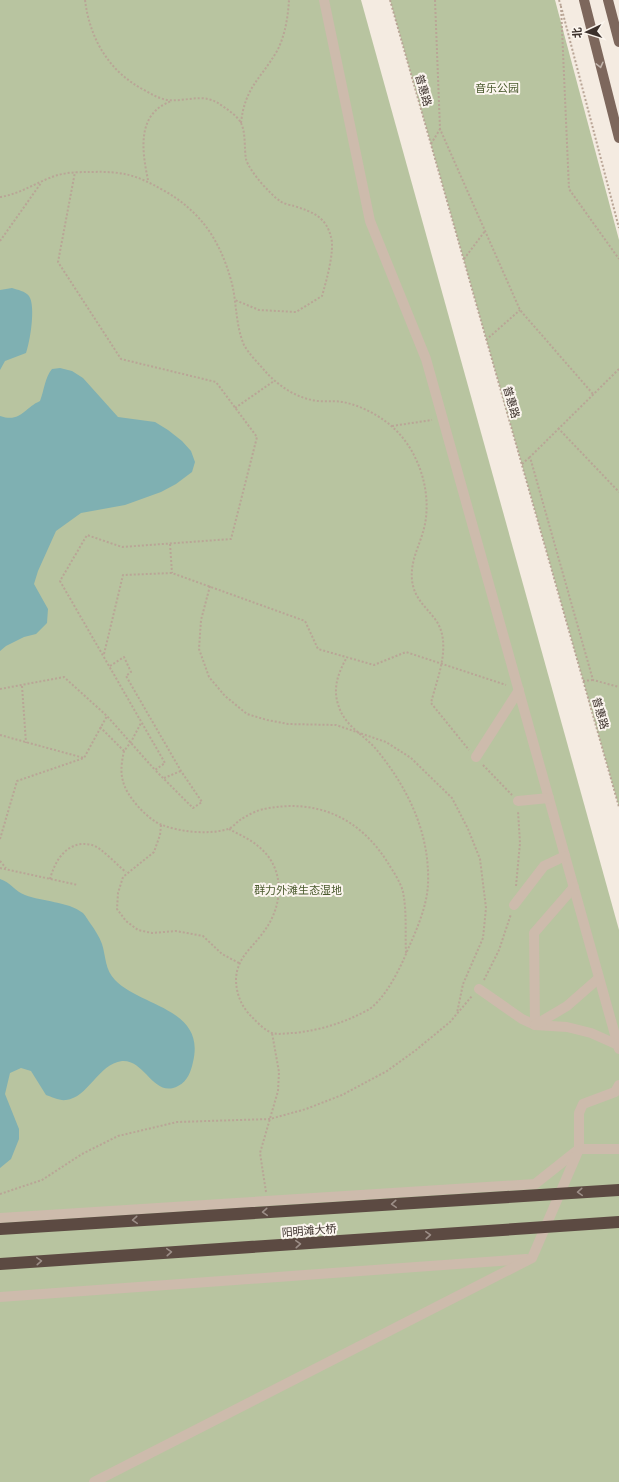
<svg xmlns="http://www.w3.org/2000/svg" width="619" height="1482" viewBox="0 0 619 1482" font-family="Barlow,'Noto Sans SC',sans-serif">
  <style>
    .green { fill: #b8c4a0 }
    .water { fill: #7fb0b2 }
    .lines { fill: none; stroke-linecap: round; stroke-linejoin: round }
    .path { stroke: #b9a596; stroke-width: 2; stroke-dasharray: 2 2; stroke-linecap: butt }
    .minor { stroke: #cdbbac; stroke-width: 10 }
    .major { stroke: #7d675c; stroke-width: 10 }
    .highway-bridge { stroke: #5c4a42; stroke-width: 12 }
    .oneway { stroke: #c2b5ac }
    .oneway2 { stroke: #9c8e87 }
    .labels { text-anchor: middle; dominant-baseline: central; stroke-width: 4; stroke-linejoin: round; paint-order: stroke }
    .park-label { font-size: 11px; fill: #4a5a2e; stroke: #fbf5ee }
    .street-label { font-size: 11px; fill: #3b302b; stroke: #fbf5ee }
  </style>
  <rect width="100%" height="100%" fill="#f4ebe1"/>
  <g class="green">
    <polygon points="0,0 361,0 619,930 619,1482 0,1482"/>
    <polygon points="390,0 555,0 619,240 619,807"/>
  </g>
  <g class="water">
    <path d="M12 288C18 290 25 291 29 296 36 306 30 342 26 353L5 361 0 370V290Z"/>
    <path d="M60 368 72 371 83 378 118 417 155 422 168 430 182 441 191 451 195 462 192 472 176 484 161 492 125 505 81 513 56 531 38 571 34 584 48 609 47 623 36 634 24 637 6 646 0 651V416C21 423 24 408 40 401 44 391 45 377 52 369Z"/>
    <path d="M0 879C10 882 16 892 25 895 43 902 67 901 83 913 85 915 88 920 90 923 95 930 99 936 102 944 106 957 105 970 115 980 141 1007 206 1008 193 1062 191 1071 188 1081 178 1086 154 1099 145 1059 122 1061 98 1064 88 1098 66 1100 60 1101 52 1097 46 1095L31 1071 21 1068 10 1073 5 1094 19 1129V1139L11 1159 0 1168Z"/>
  </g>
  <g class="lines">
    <g class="path">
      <path d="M85 0C90 40 110 73 146 91 153 95 160 99 168 100 186 102 201 93 218 103 225 108 237 115 241 123 246 133 244 148 246 159 249 171 270 194 280 201 284 204 290 205 294 206 313 212 326 217 331 237 335 251 326 282 322 296L296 312 259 310 235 300"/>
      <polyline points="390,0 619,807"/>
      <polyline points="435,0 440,129 520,310 593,394"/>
      <polyline points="559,0 561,6"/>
      <polyline points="561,6 569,189 619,259"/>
      <polyline points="562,10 619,228"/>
      <path d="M241 123C245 87 260 80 277 51 285 36 288 17 289 0"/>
      <polyline points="431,144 440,129"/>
      <path d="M148 180C142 151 136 113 172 101"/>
      <path d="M0 197C21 194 38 181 58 175 69 172 81 172 91 172 123 171 136 175 163 190 200 211 219 238 231 280 237 301 235 324 244 345 249 354 258 363 265 371 278 386 298 399 318 401 328 402 338 400 347 403 360 406 374 413 385 421 416 443 432 487 425 524 421 544 410 559 412 580 414 598 425 606 435 619 453 643 437 678 431 703L469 750"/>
      <polyline points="0,241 41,183"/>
      <polyline points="464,259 485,231"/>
      <polyline points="486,340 520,310"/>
      <polyline points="619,369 530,457 593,680 619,687"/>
      <polyline points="235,408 274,381"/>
      <polyline points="392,426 432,420"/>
      <polyline points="558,428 619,492"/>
      <polyline points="522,464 530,457"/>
      <polyline points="170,544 172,573"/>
      <polyline points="210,586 201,620 199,649 209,677 225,696 247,714 267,720 288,724 336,725 386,742 411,758 452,798 468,829 480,859 486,908 483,938 463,984 457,1013"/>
      <polyline points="104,654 123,575 172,573 305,621 318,649 374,665 406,652 506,685"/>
      <polyline points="110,666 124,657 131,672 126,676 181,771 202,802 193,808 155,770"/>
      <polyline points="583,681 593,680"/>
      <polyline points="22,686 26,743"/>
      <polyline points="0,689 64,677 107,716 155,770 165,763 60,581 87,535 122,547 231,539 257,437 216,382 121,359 58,262 75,172"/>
      <polyline points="100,727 124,751 131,742 141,723"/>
      <polyline points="0,735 84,758"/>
      <path d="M124 751C122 760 120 772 123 781 126 796 148 820 162 825 181 832 208 835 228 829 232 828 236 823 240 820 246 816 257 810 264 809 317 798 360 818 388 863 393 871 401 883 403 892 407 912 405 933 406 953"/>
      <polyline points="483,765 512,795"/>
      <polyline points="164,778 181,771"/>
      <polyline points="161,825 160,835 154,852 123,877 118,893 117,909 126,921 138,930 152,933 176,931 203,936 222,954 239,963"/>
      <path d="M229 829C238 834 250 839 258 846 287 869 283 908 262 934 251 949 237 958 236 979 236 993 241 1006 251 1016 257 1022 264 1030 272 1033 279 1035 287 1033 294 1033 321 1030 343 1023 366 1011 384 1002 401 967 408 949 417 929 427 906 428 884 430 833 408 788 376 749 364 735 345 726 339 707 332 689 338 673 347 657"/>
      <polyline points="0,839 17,781 84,758 107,716"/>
      <polyline points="0,861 6,868"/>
      <polyline points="0,868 78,885"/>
      <path d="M50 879C55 860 68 839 92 845 101 847 118 866 126 872"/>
      <polyline points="516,886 520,843 518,811"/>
      <polyline points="484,980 499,950 511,914"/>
      <polyline points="266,1192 260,1153 278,1091 279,1072 272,1033"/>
      <polyline points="0,1194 42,1180 82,1154 118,1136 177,1122 270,1119 306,1109 342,1095 387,1071 416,1050 450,1022 472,996"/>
    </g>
    <g class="minor">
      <polyline points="324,0 370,221 426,359 619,1049"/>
      <polyline points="476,757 519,690"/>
      <polyline points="518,801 549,798"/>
      <polyline points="514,905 544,866 565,856"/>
      <polyline points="479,989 522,1019 535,1025 567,1027 591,1033 618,1045"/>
      <polyline points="535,1025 534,933 574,887"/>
      <polyline points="535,1025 567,1006 599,978"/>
      <polyline points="0,1218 535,1184 579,1149 579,1113 583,1104 615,1092 619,1085"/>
      <polyline points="0,1297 526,1259"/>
      <polyline points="94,1482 532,1258 579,1149 619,1149"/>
    </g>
    <g class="major">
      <polyline points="584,0 619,138"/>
      <polyline points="608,0 619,42"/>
    </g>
    <g class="highway-bridge">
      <polyline points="0,1229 619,1190"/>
      <polyline points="0,1264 619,1222"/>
    </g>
  </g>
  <defs><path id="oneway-chevron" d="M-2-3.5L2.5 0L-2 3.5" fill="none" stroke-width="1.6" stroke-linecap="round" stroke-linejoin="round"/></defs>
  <use class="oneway" href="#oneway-chevron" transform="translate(600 65) rotate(76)"/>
  <g class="oneway2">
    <use href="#oneway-chevron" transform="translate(580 1192) rotate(176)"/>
    <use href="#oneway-chevron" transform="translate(394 1204) rotate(176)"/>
    <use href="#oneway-chevron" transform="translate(265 1212) rotate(176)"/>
    <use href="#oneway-chevron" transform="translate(135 1220) rotate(176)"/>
    <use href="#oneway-chevron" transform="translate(428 1235) rotate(-4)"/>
    <use href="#oneway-chevron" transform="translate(298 1244) rotate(-4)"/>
    <use href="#oneway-chevron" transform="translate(169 1252) rotate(-4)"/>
    <use href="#oneway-chevron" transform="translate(39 1261) rotate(-4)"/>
  </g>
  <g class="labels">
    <g class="park-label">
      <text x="497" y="87">音乐公园</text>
      <text x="298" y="889">群力外滩生态湿地</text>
    </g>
    <g class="street-label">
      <text transform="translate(424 90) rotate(74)">普惠路</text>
      <text transform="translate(512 402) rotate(74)">普惠路</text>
      <text transform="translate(601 713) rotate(74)">普惠路</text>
      <text transform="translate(309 1230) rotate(-4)">阳明滩大桥</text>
    </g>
  </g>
  <g transform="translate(587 32) rotate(266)" stroke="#fbf5ee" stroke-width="3" paint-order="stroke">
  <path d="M0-3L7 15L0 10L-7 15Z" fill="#3b302b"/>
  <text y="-6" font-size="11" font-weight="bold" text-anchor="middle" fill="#3b302b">北</text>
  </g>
</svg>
